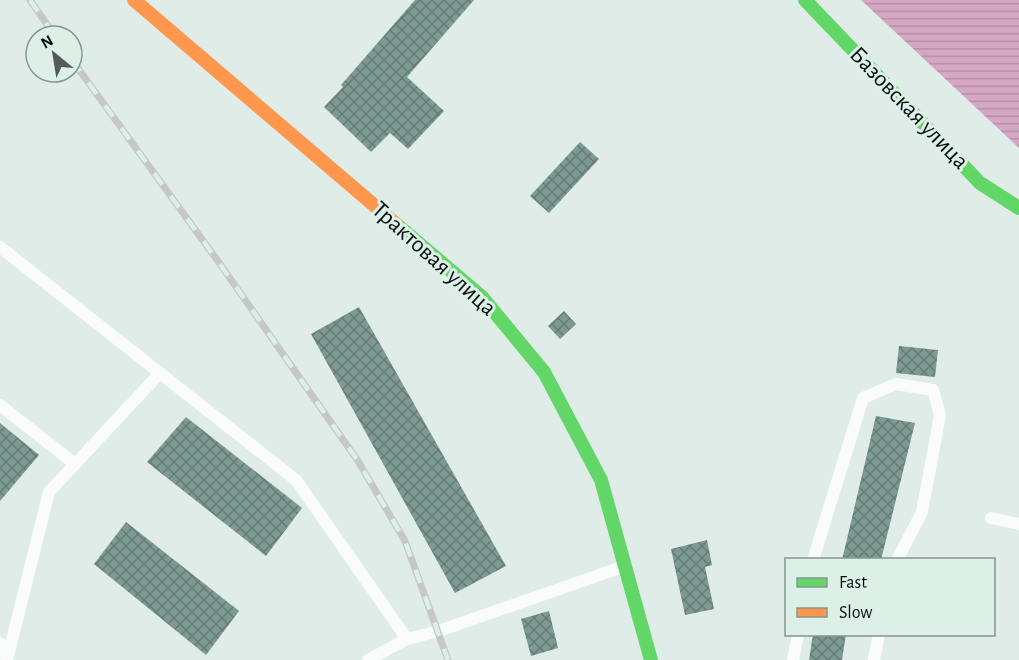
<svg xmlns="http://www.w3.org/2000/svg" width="1019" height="660" viewBox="0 0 1019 660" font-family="'Alegreya Sans',sans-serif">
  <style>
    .water { fill: url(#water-rules) }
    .building { fill: url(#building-cross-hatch) }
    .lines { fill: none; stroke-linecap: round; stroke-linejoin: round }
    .lane { stroke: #fafcfb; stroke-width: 12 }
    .fast { stroke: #63d668; stroke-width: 14 }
    .slow { stroke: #ff974d; stroke-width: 14 }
    .rail-casing { stroke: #c5c8c7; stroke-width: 7 }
    .rail { stroke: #dcf0e8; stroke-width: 4.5; stroke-dasharray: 14; stroke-linecap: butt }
    .labels { text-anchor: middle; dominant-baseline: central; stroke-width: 6; stroke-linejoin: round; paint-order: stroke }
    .street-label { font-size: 24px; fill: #070d0b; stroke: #dcf0e8 }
  </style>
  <defs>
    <pattern id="water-rules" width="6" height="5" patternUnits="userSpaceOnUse" patternTransform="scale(1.5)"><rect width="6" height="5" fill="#d5a7c3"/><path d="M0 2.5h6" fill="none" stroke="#b58fa6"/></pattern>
    <pattern id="building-cross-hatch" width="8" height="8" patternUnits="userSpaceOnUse" patternTransform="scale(1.5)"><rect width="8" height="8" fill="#7d9a92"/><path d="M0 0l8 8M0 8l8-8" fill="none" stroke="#647c75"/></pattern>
  </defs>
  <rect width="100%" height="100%" fill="#e0ece7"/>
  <polygon class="water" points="861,0 1019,0 1019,148"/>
  <g class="building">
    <polygon points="415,0 474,0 407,77 444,111 408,149 390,133 371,152 324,107 343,87 341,85"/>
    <polygon points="580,142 599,159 549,213 530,196"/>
    <polygon points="359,307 506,566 455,593 311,334"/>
    <polygon points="564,311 576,324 560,339 548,326"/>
    <polygon points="899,346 938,350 935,377 896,373"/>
    <polygon points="876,416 915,423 881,560 842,560"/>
    <polygon points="186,417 302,508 266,556 147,462"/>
    <polygon points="0,423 39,455 0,501"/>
    <polygon points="126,522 239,611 206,655 94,564"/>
    <polygon points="707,540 712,565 705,567 714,609 685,615 671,549"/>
    <polygon points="549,611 558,648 531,656 521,619"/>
    <polygon points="813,634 846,634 842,660 809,660"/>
  </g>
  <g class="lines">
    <g class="lane">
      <polyline points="0,247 296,480 407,639 439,631 625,566"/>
      <polyline points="0,405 75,464"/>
      <polyline points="991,518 1019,524"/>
      <polyline points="813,560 863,398 896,384 933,390 940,415 922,512 897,560"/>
      <polyline points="0,643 7,660"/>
      <polyline points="7,660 49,492 160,373"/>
      <polyline points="368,660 407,639"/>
      <polyline points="793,660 798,634"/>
      <polyline points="874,660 879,634"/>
    </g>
    <g class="fast">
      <polyline points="805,0 980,183 1019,208"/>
      <polyline points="396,224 482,297 544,372 601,480 651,660"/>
    </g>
    <polyline class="slow" points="134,0 396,224"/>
    <g class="rail-casing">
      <g id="rail">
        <polyline points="30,0 55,36"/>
        <polyline points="72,60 220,264 358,461 405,541 448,660"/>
      </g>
    </g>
    <use href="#rail" class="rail"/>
  </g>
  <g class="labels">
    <g class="street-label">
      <text transform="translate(909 108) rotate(46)">Базовская улица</text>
      <text transform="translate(434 259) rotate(42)">Трактовая улица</text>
    </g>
  </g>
  <rect x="785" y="558" width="210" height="78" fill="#dcf0e8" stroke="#879590" stroke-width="1.5"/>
  <rect x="797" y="578" width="30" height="9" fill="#63d668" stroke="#879590" stroke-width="1.5"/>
  <text x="839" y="588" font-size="18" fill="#070d0b">Fast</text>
  <rect x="797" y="608" width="30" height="9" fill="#ff974d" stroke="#879590" stroke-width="1.5"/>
  <text x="839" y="618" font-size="18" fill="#070d0b">Slow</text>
  <g transform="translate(54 54) rotate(330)"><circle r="28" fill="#dcf0e8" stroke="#879590" stroke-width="1.5"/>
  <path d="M0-4.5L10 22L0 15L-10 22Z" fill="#535b58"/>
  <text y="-9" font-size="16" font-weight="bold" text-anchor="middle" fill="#070d0b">N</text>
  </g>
</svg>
